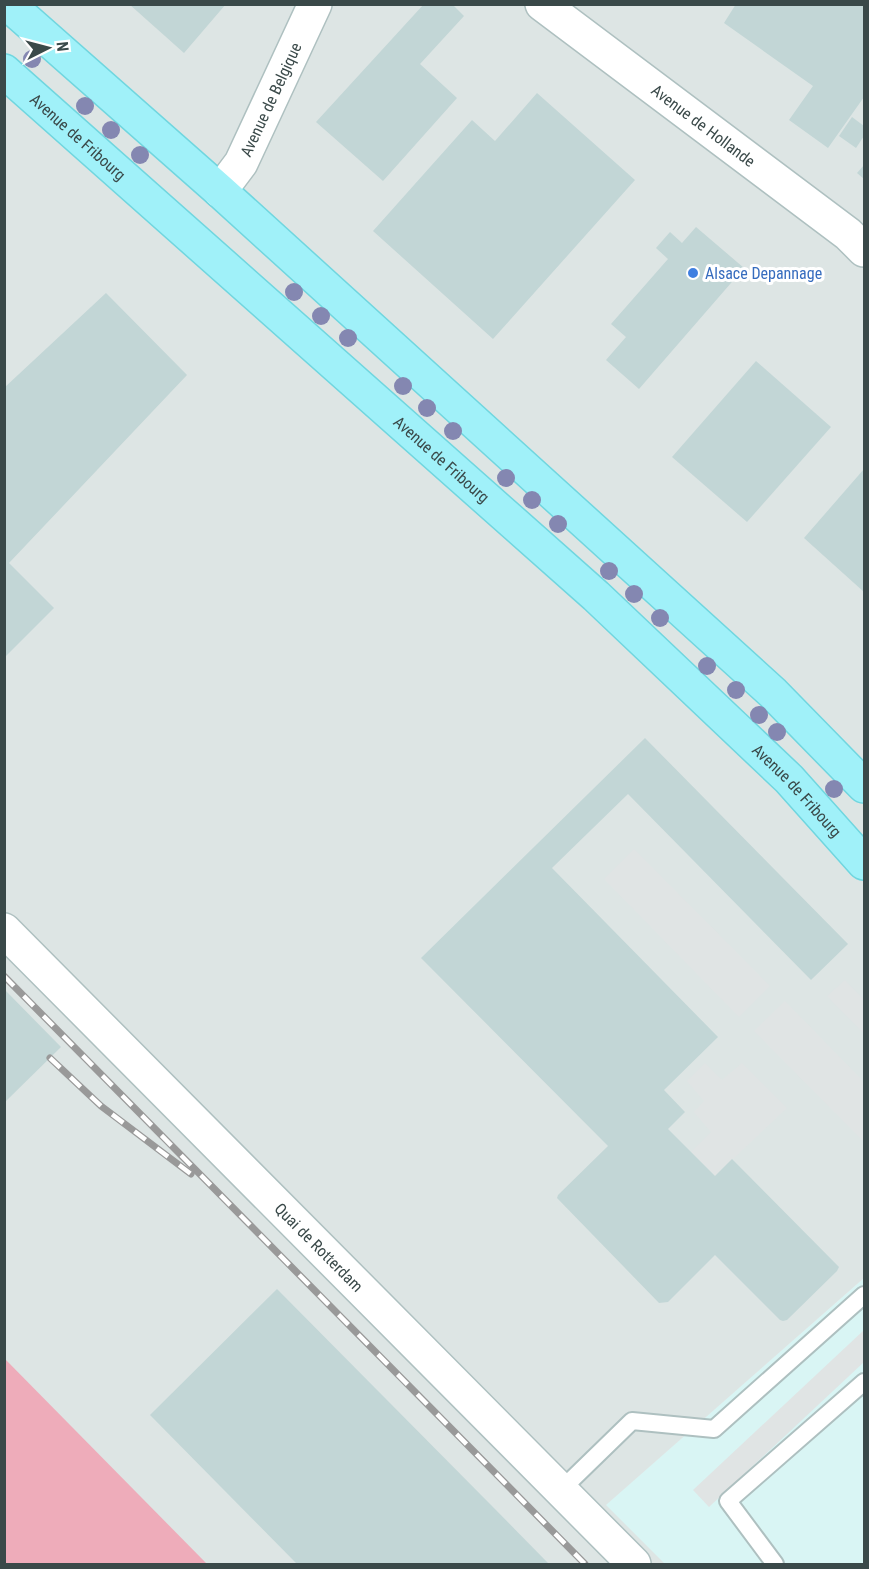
<svg xmlns="http://www.w3.org/2000/svg" width="869" height="1569" viewBox="0 0 869 1569" font-family="'Roboto Condensed',sans-serif">
  <style>
    .commercial { fill: #d9f5f4 }
    .industrial { fill: #dde5e4 }
    .parking { fill: #e0e4e4 }
    .water { fill: #eeacba }
    .building { fill: #c2d6d6 }
    .lines { fill: none; stroke-linecap: round; stroke-linejoin: round }
    .service-casing { stroke: #aec0c0; stroke-width: 20 }
    .minor-casing { stroke: #aec0c0; stroke-width: 36 }
    .primary-casing { stroke: #70d6df; stroke-width: 36 }
    .service { stroke: #fff; stroke-width: 16 }
    .minor { stroke: #fff; stroke-width: 33 }
    .primary { stroke: #a0f1f9; stroke-width: 33 }
    .rail-casing { stroke: #999; stroke-width: 7 }
    .rail { stroke: #fff; stroke-width: 4.5; stroke-dasharray: 14; stroke-linecap: butt }
    .tree { fill: #8487b1 }
    .shop-dot { fill: #3f7fe0; stroke: #fff; stroke-width: 2 }
    .labels { text-anchor: middle; dominant-baseline: central; stroke-width: 6; stroke-linejoin: round; paint-order: stroke }
    .street-label { font-size: 16px; fill: #3a4949; stroke: #fff }
    .shop-label { font-size: 16px; fill: #366cbe; stroke: #fff; text-anchor: start }
  </style>
  <rect width="100%" height="100%" fill="#ecf4f5"/>
  <polygon class="commercial" points="864,1278 864,1564 659,1564 602,1508"/>
  <polygon class="industrial" points="4,5 864,5 864,1278 606,1505 665,1564 206,1564 5,1360"/>
  <g class="parking">
    <polygon points="634,849 770,986 739,1017 604,879"/>
    <polygon points="845,980 864,1000 864,1034 827,996"/>
    <polygon points="785,1001 864,1082 864,1142 754,1031"/>
    <polygon points="705,1063 722,1080 742,1063 787,1108 715,1176 691,1152 711,1132 694,1112 704,1101 687,1081"/>
    <polygon points="864,1330 864,1362 709,1507 693,1490"/>
  </g>
  <polygon class="water" points="5,1359 207,1564 5,1564"/>
  <g class="building">
    <polygon points="129,4 226,4 184,53"/>
    <polygon points="424,4 452,4 464,16 420,64 457,98 383,181 316,122"/>
    <polygon points="736,4 864,4 864,97 828,148 789,120 813,86 724,23"/>
    <polygon points="537,93 635,180 493,339 373,231 472,120 495,141"/>
    <polygon points="852,117 864,126 864,136 856,148 839,136"/>
    <polygon points="864,165 864,179 857,173"/>
    <polygon points="696,227 744,268 639,389 606,360 626,337 611,324 668,259 656,248 670,232 682,243"/>
    <polygon points="106,293 187,375 9,563 54,608 4,658 4,388"/>
    <polygon points="756,361 831,427 747,522 672,457"/>
    <polygon points="864,469 864,592 804,538"/>
    <polygon points="645,738 848,944 811,980 628,794 552,868 718,1037 664,1090 685,1112 668,1129 715,1176 732,1159 839,1267 837,1271 787,1320 783,1321 780,1320 715,1255 668,1302 659,1303 557,1198 558,1195 608,1146 421,958"/>
    <polygon points="4,989 61,1047 4,1103"/>
    <polygon points="277,1289 490,1504 549,1564 297,1564 150,1415"/>
  </g>
  <g class="lines">
    <g class="service-casing">
      <g id="service">
        <polyline points="560,1491 632,1421 714,1429 864,1295"/>
        <polyline points="775,1564 728,1501 864,1382"/>
      </g>
    </g>
    <g class="minor-casing">
      <g id="minor">
        <path id="s1" d="M542 4 848 234 864 250"/>
        <path id="s2" d="M220 191 241 163 315 4"/>
        <path id="s3" d="M4 930 634 1564"/>
      </g>
    </g>
    <g class="primary-casing">
      <g id="primary">
        <polyline points="8,4 220,191 773,693 864,786"/>
        <path id="s4" d="M4 71 596 596 789 779 864 863"/>
      </g>
    </g>
    <use href="#service" class="service"/>
    <use href="#minor" class="minor"/>
    <use href="#primary" class="primary"/>
    <g class="rail-casing">
      <g id="rail">
        <polyline points="4,976 585,1564"/>
        <polyline points="50,1058 101,1106 191,1174"/>
      </g>
    </g>
    <use href="#rail" class="rail"/>
  </g>
  <g class="tree">
    <circle cx="32" cy="59" r="9"/>
    <circle cx="85" cy="106" r="9"/>
    <circle cx="111" cy="130" r="9"/>
    <circle cx="140" cy="155" r="9"/>
    <circle cx="294" cy="292" r="9"/>
    <circle cx="321" cy="316" r="9"/>
    <circle cx="348" cy="338" r="9"/>
    <circle cx="403" cy="386" r="9"/>
    <circle cx="427" cy="408" r="9"/>
    <circle cx="453" cy="431" r="9"/>
    <circle cx="506" cy="478" r="9"/>
    <circle cx="532" cy="500" r="9"/>
    <circle cx="558" cy="524" r="9"/>
    <circle cx="609" cy="571" r="9"/>
    <circle cx="634" cy="594" r="9"/>
    <circle cx="660" cy="618" r="9"/>
    <circle cx="707" cy="666" r="9"/>
    <circle cx="736" cy="690" r="9"/>
    <circle cx="759" cy="715" r="9"/>
    <circle cx="777" cy="732" r="9"/>
    <circle cx="834" cy="789" r="9"/>
  </g>
  <circle class="shop-dot" cx="693" cy="273" r="6"/>
  <g class="labels">
    <g class="street-label">
      <text stroke="none"><textPath href="#s2" startOffset="105">Avenue de Belgique</textPath></text>
      <text stroke="none"><textPath href="#s1" startOffset="202">Avenue de Hollande</textPath></text>
      <text stroke="none"><textPath href="#s4" startOffset="99">Avenue de Fribourg</textPath></text>
      <text stroke="none"><textPath href="#s4" startOffset="585">Avenue de Fribourg</textPath></text>
      <text stroke="none"><textPath href="#s4" startOffset="1071">Avenue de Fribourg</textPath></text>
      <text stroke="none"><textPath href="#s3" startOffset="447">Quai de Rotterdam</textPath></text>
    </g>
    <g class="shop-label">
      <text x="705" y="273">Alsace Depannage</text>
    </g>
  </g>
  <rect width="869" height="1569" fill="none" stroke="#3a4949" stroke-width="12"/>
  <g transform="translate(48 48) rotate(84)" stroke="#ffffff" stroke-width="4.5" paint-order="stroke">
  <path d="M0-4.5L10 22L0 15L-10 22Z" fill="#3a4949"/>
  <text y="-9" font-size="16" font-weight="bold" text-anchor="middle" fill="#3a4949">N</text>
  </g>
</svg>
